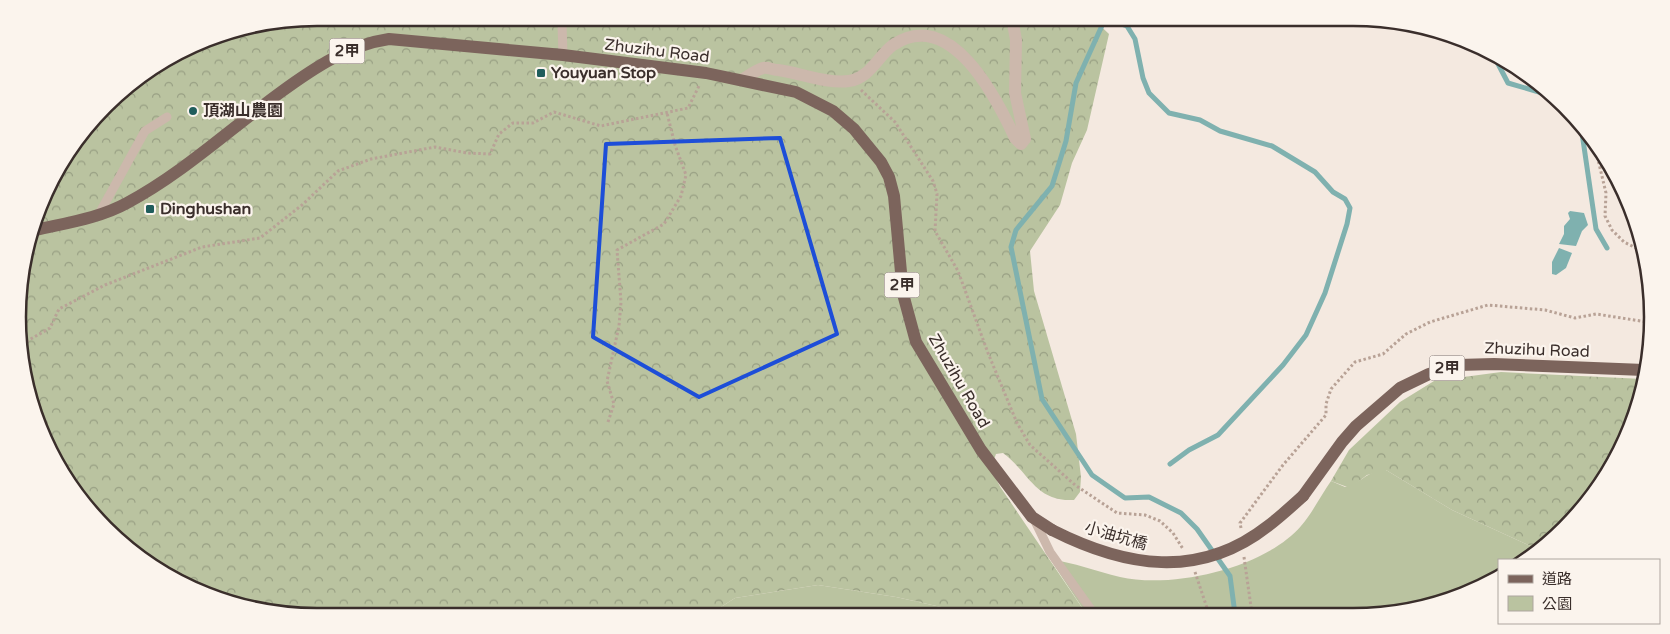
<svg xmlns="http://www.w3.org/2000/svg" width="1670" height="634" viewBox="0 0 1670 634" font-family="'Varela Round','Noto Sans TC',sans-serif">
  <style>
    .green { fill: #bac3a0 }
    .forest { fill: url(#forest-crowns) }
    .water { fill: #7fb1af }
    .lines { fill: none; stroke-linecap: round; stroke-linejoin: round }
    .stream { stroke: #7fb1af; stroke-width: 5 }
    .path { stroke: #b8a296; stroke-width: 3; stroke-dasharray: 2.5 2.5; stroke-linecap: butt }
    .service { stroke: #ccb8ac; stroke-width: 9 }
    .minor { stroke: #ccb8ac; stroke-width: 12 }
    .primary { stroke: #7c645c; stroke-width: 12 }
    .primary-bridge { stroke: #7c645c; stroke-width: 12 }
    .marked { fill: none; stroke: #1d4ed8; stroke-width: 4; stroke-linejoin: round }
    .poi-dot { fill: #1f5d5c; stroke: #fbf4ed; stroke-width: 2 }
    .labels { text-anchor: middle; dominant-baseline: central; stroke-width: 4.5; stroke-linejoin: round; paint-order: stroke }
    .shield { fill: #fbf4ed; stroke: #746965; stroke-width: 1 }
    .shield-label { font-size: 15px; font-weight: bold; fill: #3a2e2b }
    .street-label { font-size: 16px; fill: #3a2e2b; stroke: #fbf4ed }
    .poi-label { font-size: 16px; font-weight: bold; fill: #3a2e2b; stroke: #fbf4ed; text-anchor: start }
    .rim { fill: none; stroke: #3a2e2b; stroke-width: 2.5 }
  </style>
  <defs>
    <pattern id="forest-crowns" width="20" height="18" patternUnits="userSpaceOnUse" patternTransform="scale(1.25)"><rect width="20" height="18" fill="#bac3a0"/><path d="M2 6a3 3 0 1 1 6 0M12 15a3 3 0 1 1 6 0" fill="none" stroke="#989f83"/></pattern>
  </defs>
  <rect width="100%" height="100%" fill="#f4e9e0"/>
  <g class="green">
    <path d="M1379 470H1386L1452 510 1539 550 1523 560H1499V577L1485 586 1392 614 1087 615 1050 559C1074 563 1096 571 1120 577 1173 589 1265 568 1301 526 1313 512 1321 495 1331 481L1345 487C1358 484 1366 474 1379 470Z"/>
    <polygon points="818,585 896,597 977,615 707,616 735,598"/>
  </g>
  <g class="forest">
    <path d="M317 18H1092L1109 34 1087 130 1072 163 1060 205 1030 251 1034 291 1076 434 1081 477 1080 492 1074 500C1035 502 1029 472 1003 453L996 454C990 468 994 476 1001 488L1087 615H977L896 597 818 585 735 598 707 616H317L239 606 135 555 68 483 23 376 20 278 57 167 120 92 220 33Z"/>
    <polygon points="1501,372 1643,379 1642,395 1602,483 1551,542 1539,550 1452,510 1386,470 1367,475 1350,488 1331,481 1349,450 1400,402 1434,381"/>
  </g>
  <g class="water">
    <polygon points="1570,211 1584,213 1588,225 1582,231 1576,246 1559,244 1564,234 1564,226 1570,219 1568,213"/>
    <polygon points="1559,248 1572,253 1566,268 1556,275 1552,274 1552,262"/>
  </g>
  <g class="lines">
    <g class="stream">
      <polyline points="1103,18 1127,26 1135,39 1143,78 1149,93 1169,113 1200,120 1220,131 1272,146 1315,172 1333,192 1345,199 1350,208 1347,224 1325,293 1306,335 1283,365 1218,435 1189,450 1170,464"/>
      <polyline points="1105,19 1076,83 1066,141 1052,186 1016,230 1011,247 1042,399 1092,475 1125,498 1149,497 1181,513 1197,529 1230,576 1235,614"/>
      <polyline points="1496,60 1508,83 1549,95"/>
      <polyline points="1582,133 1596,229 1607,248"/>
    </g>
    <g class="path">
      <polyline points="1516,70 1539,83"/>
      <polyline points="861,90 895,122 933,181 937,194 935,231 958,271 988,353 1017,423 1030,445 1075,485 1117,513 1145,515 1160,521 1173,533 1183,549"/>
      <polyline points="1595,147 1606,193 1605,216 1612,230 1624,242 1640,250"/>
      <polyline points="1649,299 1646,285 1650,279"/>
      <polyline points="22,344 50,328 59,309 105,285 202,247 260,238 302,205 338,171 371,159 435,147 467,153 490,154 499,134 513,123 533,123 554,112 601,126 688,108 700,84"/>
      <polyline points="608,422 614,404 607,381 619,326 621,302 617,250 664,224 681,196 686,175 675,145 667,113"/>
      <polyline points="1241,528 1240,523 1283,465 1326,415 1326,404 1331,389 1355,362 1383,354 1406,334 1430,322 1488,305 1545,310 1575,318 1596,314 1647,322"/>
      <polyline points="1244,557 1252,614"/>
      <polyline points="1195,572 1209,614"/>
    </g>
    <g class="service">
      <polyline points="563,55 562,24 565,18"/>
      <polyline points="99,214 145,131 167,117"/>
      <polyline points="1034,519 1050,552 1095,615"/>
    </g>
    <path class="minor" d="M743 79C748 76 756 70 763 68 767 67 774 70 778 70 800 73 827 84 849 81 870 78 878 56 893 45 950 6 996 97 1015 138L1021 144 1025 139 1015 93 1016 40 1012 18"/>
    <g class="primary">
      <path d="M36 230C66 223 100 218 127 203 183 173 230 129 281 92 314 68 348 45 389 39L563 55 706 73 796 92 833 111 854 129 881 162 889 177 894 196 903 294 916 342 981 450 1032 517 1052 530"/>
      <polyline points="1303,496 1342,442 1356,426 1400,388 1429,374 1458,365 1494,364 1644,370"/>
    </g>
    <path class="primary-bridge" d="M1052 530C1125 567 1199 580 1268 526 1280 517 1292 506 1303 496"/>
  </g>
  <path class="marked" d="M780 138 837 334 699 397 593 337 606 144Z"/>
  <g class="poi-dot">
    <rect x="536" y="68" width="10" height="10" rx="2.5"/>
    <circle cx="193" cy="111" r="5"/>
    <rect x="145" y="204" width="10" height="10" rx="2.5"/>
  </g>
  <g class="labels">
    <g class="shield">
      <rect x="329.5" y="38.5" width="35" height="25" rx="4"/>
      <rect x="884.5" y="272.5" width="35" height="25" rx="4"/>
      <rect x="1429.5" y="355.5" width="35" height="25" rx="4"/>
    </g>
    <g class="shield-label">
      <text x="347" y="51">2甲</text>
      <text x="902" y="285">2甲</text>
      <text x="1447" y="368">2甲</text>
    </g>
    <g class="street-label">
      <text transform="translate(657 51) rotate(7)">Zhuzihu Road</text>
      <text transform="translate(1537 350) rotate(2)">Zhuzihu Road</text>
      <text transform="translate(959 381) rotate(60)">Zhuzihu Road</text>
      <text transform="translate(1116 536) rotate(16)">小油坑橋</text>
    </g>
    <g class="poi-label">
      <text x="551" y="73">Youyuan Stop</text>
      <text x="203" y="111">頂湖山農園</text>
      <text x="160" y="209">Dinghushan</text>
    </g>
  </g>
  <path d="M0 0H1670V634H0ZM317 26H1353A291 291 0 0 1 1644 317V317A291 291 0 0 1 1353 608H317A291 291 0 0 1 26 317V317A291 291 0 0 1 317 26Z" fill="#fbf4ed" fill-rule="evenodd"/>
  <path class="rim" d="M317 26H1353A291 291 0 0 1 1644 317V317A291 291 0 0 1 1353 608H317A291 291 0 0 1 26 317V317A291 291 0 0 1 317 26Z"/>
  <rect x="1498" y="559" width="162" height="65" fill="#fbf4ed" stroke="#aea59f"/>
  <rect x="1508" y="575" width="25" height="8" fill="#7c645c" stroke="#aea59f"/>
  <text x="1542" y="584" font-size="15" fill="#3a2e2b">道路</text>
  <rect x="1508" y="596" width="25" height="15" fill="#bac3a0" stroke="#aea59f"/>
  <text x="1542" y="609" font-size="15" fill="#3a2e2b">公園</text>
</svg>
